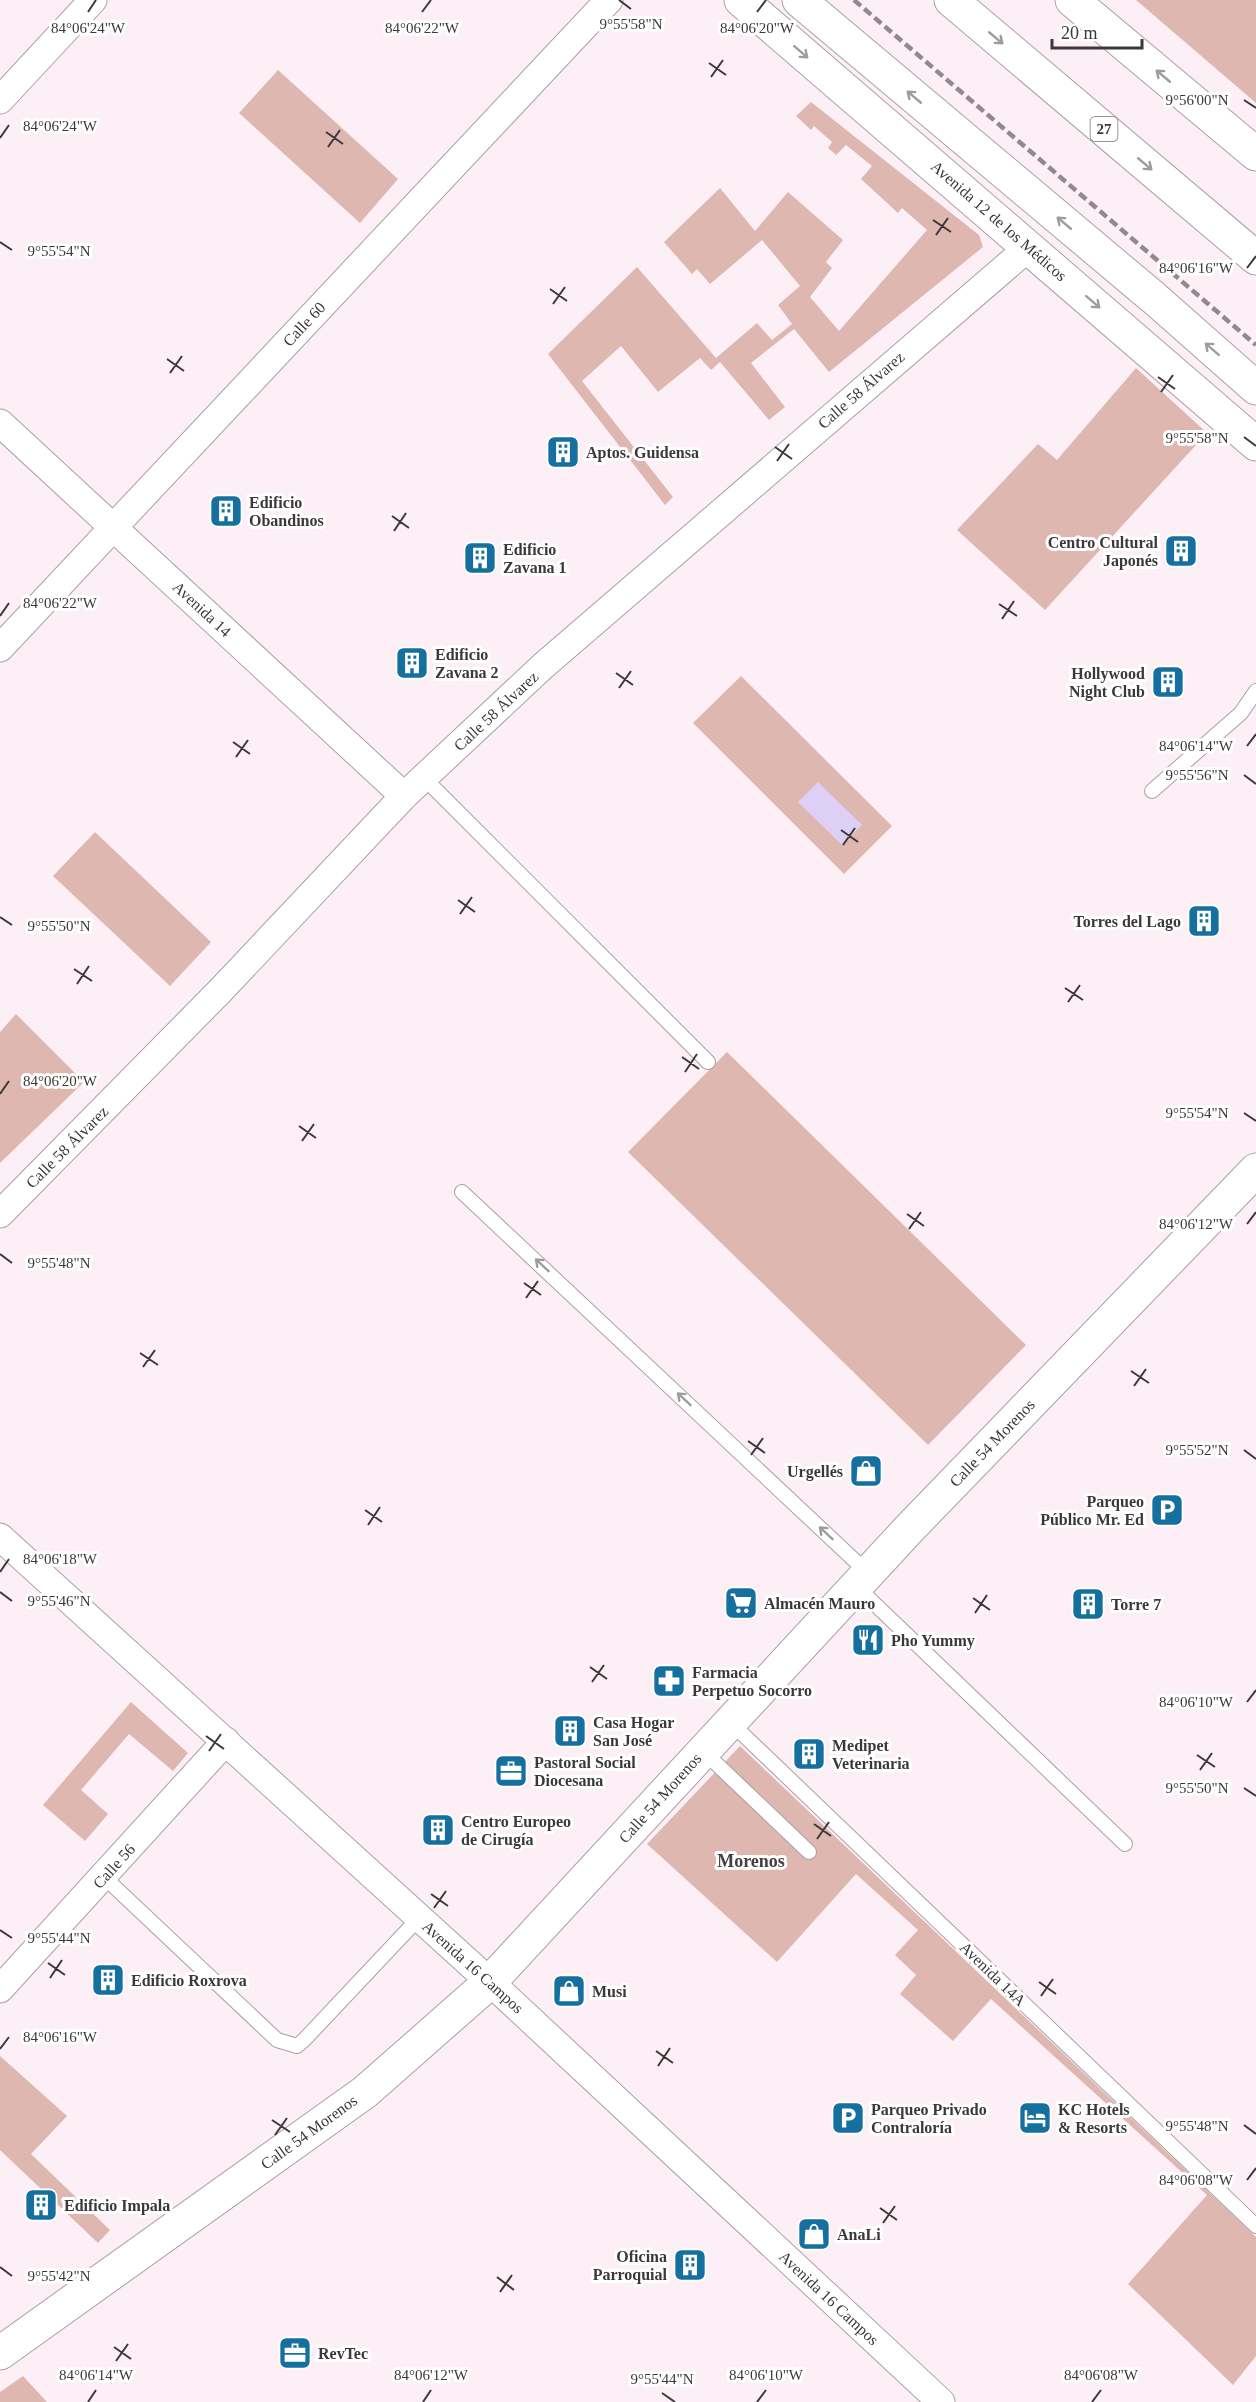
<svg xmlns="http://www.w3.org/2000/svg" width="1256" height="2402" viewBox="0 0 1256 2402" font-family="Georgia,serif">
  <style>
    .green { fill: #dfb7b1 }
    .water { fill: #decff6 }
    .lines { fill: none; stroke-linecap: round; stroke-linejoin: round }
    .lane-casing { stroke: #aa9fa5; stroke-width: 16 }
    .street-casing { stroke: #aa9fa5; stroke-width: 29 }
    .secondary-casing { stroke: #aa9fa5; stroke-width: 35 }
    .highway-casing { stroke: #aa9fa5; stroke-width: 35 }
    .lane { stroke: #fff; stroke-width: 14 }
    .street { stroke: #fff; stroke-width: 27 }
    .secondary { stroke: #fff; stroke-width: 33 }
    .highway { stroke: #fff; stroke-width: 33 }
    .rail { stroke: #91898d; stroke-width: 4.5; stroke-dasharray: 9 4.5; stroke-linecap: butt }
    .oneway { stroke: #9e9c9c }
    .ticks { fill: none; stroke: #3c383a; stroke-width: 2 }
    .labels { text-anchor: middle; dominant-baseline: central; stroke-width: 6; stroke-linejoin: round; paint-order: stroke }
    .shield { fill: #fff; stroke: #767475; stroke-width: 1.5 }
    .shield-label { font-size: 15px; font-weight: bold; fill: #3c383a }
    .street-label { font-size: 16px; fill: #3c383a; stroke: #fff }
    .poi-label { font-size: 16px; font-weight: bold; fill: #3c383a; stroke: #fff; text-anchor: start }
    .neighbourhood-label { font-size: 18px; font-weight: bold; fill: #473e42; stroke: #fff }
    .ticks-label { font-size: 15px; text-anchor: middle; fill: #3c383a; stroke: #fff; stroke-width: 6; stroke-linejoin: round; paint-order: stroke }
  </style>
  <rect width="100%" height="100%" fill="#fcf0f6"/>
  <g class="green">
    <polygon points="1136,0 1256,0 1256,103"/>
    <polygon points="278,70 398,179 360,223 239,113"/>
    <polygon points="811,102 979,235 983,247 829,372 794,329 751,363 785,407 769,420 720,362 711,370 700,358 658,392 621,346 582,381 673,497 665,505 548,354 637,267 716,358 757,323 772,340 792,324 778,305 800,286 762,240 710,284 697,269 692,274 664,242 720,188 755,231 788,192 843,240 826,262 832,268 810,297 839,331 927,230 902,208 898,213 861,179 872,166 846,145 836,155 828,148 832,142 814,126 811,130 796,116"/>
    <polygon points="1136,368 1207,433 1045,610 957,530 1038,444 1057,460"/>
    <polygon points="741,676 892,826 844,874 693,723"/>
    <polygon points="95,832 211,942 170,986 53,876"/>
    <polygon points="16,1014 84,1082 0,1163 0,1032"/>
    <polygon points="727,1052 1026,1345 928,1445 628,1152"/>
    <polygon points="131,1702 188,1753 173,1771 129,1734 81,1790 108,1814 85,1841 43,1805"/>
    <polygon points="740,1746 1256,2237 1256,2356 1233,2385 1128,2284 1207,2195 991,1999 953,2041 900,1994 916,1975 895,1955 918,1930 856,1874 777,1962 647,1844"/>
    <polygon points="0,2056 67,2116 31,2154 110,2230 98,2243 0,2150"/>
    <polygon points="23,2376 47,2402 0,2402 0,2392"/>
  </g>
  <polygon class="water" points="818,782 862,825 842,845 798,802"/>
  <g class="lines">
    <g class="lane-casing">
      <g id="lane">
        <polyline points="424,778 708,1062"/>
        <polyline points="1152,791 1241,713 1256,691"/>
        <polyline points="462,1192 868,1573"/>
        <polyline points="856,1586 1125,1844"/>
        <polyline points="730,1722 1256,2226"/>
        <polyline points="703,1751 809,1852"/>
        <polyline points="104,1877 277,2040 297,2046 304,2040 419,1918"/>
      </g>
    </g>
    <g class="street-casing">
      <g id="street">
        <polyline points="0,100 93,0"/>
        <polyline points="0,423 404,796"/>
        <polyline points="0,648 609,0"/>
        <polyline points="0,1214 220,991 404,796 543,666 1029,247"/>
        <polyline points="0,1537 490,1982 941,2402"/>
        <polyline points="0,1989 226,1741"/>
      </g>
    </g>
    <g class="secondary-casing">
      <g id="secondary">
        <polyline points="741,0 1256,444"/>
        <polyline points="799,0 1154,298 1256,388"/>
        <polyline points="0,2353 365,2092 490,1982 908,1530 1256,1170"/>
      </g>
    </g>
    <g class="highway-casing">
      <g id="highway">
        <polyline points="951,0 1256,258"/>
        <polyline points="1072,0 1256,154"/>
      </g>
    </g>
    <use href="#lane" class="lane"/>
    <use href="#street" class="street"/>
    <use href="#secondary" class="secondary"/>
    <use href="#highway" class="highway"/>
    <polyline class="rail" points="854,0 1256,345"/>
  </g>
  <defs><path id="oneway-shaft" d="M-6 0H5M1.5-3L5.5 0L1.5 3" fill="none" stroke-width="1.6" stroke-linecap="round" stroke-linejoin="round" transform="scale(1.5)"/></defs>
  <g class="oneway">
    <use href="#oneway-shaft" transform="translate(996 38) rotate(40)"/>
    <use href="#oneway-shaft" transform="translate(801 52) rotate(41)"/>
    <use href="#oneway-shaft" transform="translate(1163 76) rotate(-140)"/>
    <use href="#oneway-shaft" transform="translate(914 97) rotate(-140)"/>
    <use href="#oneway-shaft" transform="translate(1145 164) rotate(40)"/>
    <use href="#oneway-shaft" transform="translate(1064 223) rotate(-140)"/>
    <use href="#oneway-shaft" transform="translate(1093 302) rotate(41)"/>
    <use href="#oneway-shaft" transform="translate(1212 349) rotate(-139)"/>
    <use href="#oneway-shaft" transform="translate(542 1265) rotate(-137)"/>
    <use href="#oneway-shaft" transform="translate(684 1399) rotate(-137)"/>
    <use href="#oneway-shaft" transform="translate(826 1533) rotate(-137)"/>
  </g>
  <path class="ticks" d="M619 0 631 9M88 12 96 0M422 12 431 0M757 12 766 0M709 63 726 75M711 77 723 60M1244 100 1256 108M326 132 343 144M0 138 9 125M328 147 340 130M933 220 951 232M936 235 948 218M0 242 12 250M1247 268 1256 256M550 289 567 301M553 304 565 287M167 359 184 371M170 373 182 356M1158 377 1175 389M1161 392 1173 375M1244 437 1256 446M775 447 792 459M777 461 789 444M392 516 409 528M394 531 406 513M999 604 1017 616M0 616 9 603M1002 619 1014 601M616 673 633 685M619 688 631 671M233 742 250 754M1247 746 1256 734M236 757 248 740M1244 775 1256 784M841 830 858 842M843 845 855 828M458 900 475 912M460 914 472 897M0 917 12 925M74 969 92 981M77 984 89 966M1065 988 1083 1000M1068 1002 1080 985M682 1057 699 1069M685 1072 697 1054M0 1094 9 1081M1244 1113 1256 1121M299 1126 316 1138M302 1141 314 1124M907 1214 924 1226M1247 1224 1256 1212M909 1229 921 1212M0 1254 12 1263M524 1283 541 1295M526 1298 538 1281M140 1353 158 1365M143 1367 155 1350M1131 1371 1149 1383M1134 1386 1146 1369M748 1441 765 1453M1244 1450 1256 1459M751 1455 763 1438M365 1510 382 1522M368 1525 380 1507M0 1572 9 1559M0 1592 12 1601M973 1598 990 1610M975 1613 987 1595M590 1667 607 1679M592 1682 604 1665M1247 1702 1256 1690M206 1736 224 1749M209 1751 221 1734M1197 1755 1215 1767M1200 1770 1212 1753M1244 1788 1256 1796M814 1824 831 1836M817 1839 829 1822M431 1894 448 1906M434 1908 446 1891M0 1930 12 1938M48 1963 65 1975M50 1978 62 1960M1039 1982 1056 1994M1041 1996 1053 1979M0 2049 9 2037M656 2051 673 2063M658 2066 670 2048M272 2120 290 2132M1244 2125 1256 2134M275 2135 287 2118M1247 2180 1256 2168M880 2208 897 2220M883 2223 895 2206M0 2267 12 2276M497 2277 514 2290M500 2292 512 2275M114 2347 131 2359M116 2361 128 2344M662 2393 675 2402M88 2402 96 2390M423 2402 431 2390M757 2402 766 2390M1092 2402 1101 2390"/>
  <defs>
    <g id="building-square" transform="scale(1.725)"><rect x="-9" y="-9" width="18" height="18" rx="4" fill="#15709f" stroke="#fff"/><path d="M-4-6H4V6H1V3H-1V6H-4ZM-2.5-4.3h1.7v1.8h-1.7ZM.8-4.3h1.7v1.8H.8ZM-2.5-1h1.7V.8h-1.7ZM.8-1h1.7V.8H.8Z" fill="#fff"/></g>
    <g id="shop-square" transform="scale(1.725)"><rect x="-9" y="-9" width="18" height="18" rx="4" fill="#15709f" stroke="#fff"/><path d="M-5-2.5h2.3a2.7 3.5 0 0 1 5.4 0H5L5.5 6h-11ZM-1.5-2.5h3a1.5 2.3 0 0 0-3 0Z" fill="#fff"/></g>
    <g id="parking-square" transform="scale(1.725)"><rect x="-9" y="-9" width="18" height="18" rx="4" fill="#15709f" stroke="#fff"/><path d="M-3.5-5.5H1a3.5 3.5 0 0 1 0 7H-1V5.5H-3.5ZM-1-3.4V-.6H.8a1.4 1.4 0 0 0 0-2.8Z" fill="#fff"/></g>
    <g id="supermarket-square" transform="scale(1.725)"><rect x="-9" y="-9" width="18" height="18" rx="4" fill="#15709f" stroke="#fff"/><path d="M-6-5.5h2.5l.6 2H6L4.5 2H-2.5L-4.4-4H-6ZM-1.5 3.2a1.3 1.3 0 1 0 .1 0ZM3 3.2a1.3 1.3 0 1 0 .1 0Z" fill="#fff"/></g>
    <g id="restaurant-square" transform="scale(1.725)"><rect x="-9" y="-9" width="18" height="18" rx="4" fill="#15709f" stroke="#fff"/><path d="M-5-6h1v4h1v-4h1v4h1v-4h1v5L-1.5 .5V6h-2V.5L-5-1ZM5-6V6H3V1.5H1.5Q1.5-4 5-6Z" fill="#fff"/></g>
    <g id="pharmacy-square" transform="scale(1.725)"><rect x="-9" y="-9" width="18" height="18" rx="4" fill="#15709f" stroke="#fff"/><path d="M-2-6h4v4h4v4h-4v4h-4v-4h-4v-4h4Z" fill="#fff"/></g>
    <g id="office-square" transform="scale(1.725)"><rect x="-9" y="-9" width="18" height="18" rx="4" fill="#15709f" stroke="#fff"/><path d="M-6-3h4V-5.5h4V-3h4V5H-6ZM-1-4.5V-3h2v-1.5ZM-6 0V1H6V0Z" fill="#fff"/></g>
    <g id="hotel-square" transform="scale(1.725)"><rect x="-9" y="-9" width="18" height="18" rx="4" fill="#15709f" stroke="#fff"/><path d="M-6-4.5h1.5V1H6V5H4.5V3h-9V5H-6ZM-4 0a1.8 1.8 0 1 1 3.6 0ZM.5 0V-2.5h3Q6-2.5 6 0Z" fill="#fff"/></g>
  </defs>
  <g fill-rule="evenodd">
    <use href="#building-square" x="563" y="452"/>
    <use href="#building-square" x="226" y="511"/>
    <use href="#building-square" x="1181" y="551"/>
    <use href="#building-square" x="480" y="558"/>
    <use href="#building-square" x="412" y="663"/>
    <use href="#building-square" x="1168" y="682"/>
    <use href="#building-square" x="1204" y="921"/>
    <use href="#shop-square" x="866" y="1471"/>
    <use href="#parking-square" x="1167" y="1510"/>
    <use href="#supermarket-square" x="741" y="1603"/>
    <use href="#building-square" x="1088" y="1604"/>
    <use href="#restaurant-square" x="868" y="1640"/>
    <use href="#pharmacy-square" x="669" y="1681"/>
    <use href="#building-square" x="570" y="1731"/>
    <use href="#building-square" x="809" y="1754"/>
    <use href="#office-square" x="511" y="1771"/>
    <use href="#building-square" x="438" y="1830"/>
    <use href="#building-square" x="108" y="1980"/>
    <use href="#shop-square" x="569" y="1991"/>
    <use href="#parking-square" x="848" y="2118"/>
    <use href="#hotel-square" x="1035" y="2118"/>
    <use href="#building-square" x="41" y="2205"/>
    <use href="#shop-square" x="814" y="2234"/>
    <use href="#building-square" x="690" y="2265"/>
    <use href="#office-square" x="295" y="2353"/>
  </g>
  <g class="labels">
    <rect class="shield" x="1090.5" y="117" width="27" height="24" rx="4.5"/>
    <g class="shield-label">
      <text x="1104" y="129">27</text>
    </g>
    <g class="street-label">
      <text transform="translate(999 221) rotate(41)">Avenida 12 de los Médicos</text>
      <text transform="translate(304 324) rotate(-47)">Calle 60</text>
      <text transform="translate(861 390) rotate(-41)">Calle 58 Álvarez</text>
      <text transform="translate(202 609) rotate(43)">Avenida 14</text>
      <text transform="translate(496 711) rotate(-43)">Calle 58 Álvarez</text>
      <text transform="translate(67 1147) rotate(-45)">Calle 58 Álvarez</text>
      <text transform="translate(992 1443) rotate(-46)">Calle 54 Morenos</text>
      <text transform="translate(660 1798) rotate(-48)">Calle 54 Morenos</text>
      <text transform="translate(114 1866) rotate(-48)">Calle 56</text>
      <text transform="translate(473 1967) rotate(42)">Avenida 16 Campos</text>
      <text transform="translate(993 1974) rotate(44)">Avenida 14A</text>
      <text transform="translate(309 2132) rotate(-36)">Calle 54 Morenos</text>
      <text transform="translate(829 2298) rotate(43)">Avenida 16 Campos</text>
    </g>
    <g class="poi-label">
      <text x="586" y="452">Aptos. Guidensa</text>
      <text x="249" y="502">Edificio<tspan x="249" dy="18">Obandinos</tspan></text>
      <text x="1158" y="542" text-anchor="end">Centro Cultural<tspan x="1158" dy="18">Japonés</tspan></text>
      <text x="503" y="549">Edificio<tspan x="503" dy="18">Zavana 1</tspan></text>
      <text x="435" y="654">Edificio<tspan x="435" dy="18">Zavana 2</tspan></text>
      <text x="1145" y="673" text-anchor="end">Hollywood<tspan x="1145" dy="18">Night Club</tspan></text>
      <text x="1181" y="921" text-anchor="end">Torres del Lago</text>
      <text x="843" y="1471" text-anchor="end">Urgellés</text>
      <text x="1144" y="1501" text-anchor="end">Parqueo<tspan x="1144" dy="18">Público Mr. Ed</tspan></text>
      <text x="764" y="1603">Almacén Mauro</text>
      <text x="1111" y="1604">Torre 7</text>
      <text x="891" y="1640">Pho Yummy</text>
      <text x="692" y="1672">Farmacia<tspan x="692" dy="18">Perpetuo Socorro</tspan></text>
      <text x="593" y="1722">Casa Hogar<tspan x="593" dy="18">San José</tspan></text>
      <text x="832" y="1745">Medipet<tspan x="832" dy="18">Veterinaria</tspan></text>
      <text x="534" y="1762">Pastoral Social<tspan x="534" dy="18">Diocesana</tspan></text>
      <text x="461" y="1821">Centro Europeo<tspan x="461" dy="18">de Cirugía</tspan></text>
      <text x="131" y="1980">Edificio Roxrova</text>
      <text x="592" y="1991">Musi</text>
      <text x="871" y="2109">Parqueo Privado<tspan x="871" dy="18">Contraloría</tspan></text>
      <text x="1058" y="2109">KC Hotels<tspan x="1058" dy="18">&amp; Resorts</tspan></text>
      <text x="64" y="2205">Edificio Impala</text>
      <text x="837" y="2234">AnaLi</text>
      <text x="667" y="2256" text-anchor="end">Oficina<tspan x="667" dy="18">Parroquial</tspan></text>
      <text x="318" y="2353">RevTec</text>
    </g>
    <g class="neighbourhood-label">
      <text x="751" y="1861">Morenos</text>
    </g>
  </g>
  <g class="ticks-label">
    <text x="631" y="29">9°55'58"N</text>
    <text x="88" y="33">84°06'24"W</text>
    <text x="422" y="33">84°06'22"W</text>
    <text x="757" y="33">84°06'20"W</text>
    <text x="1197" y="105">9°56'00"N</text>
    <text x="60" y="131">84°06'24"W</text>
    <text x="59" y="256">9°55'54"N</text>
    <text x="1196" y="273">84°06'16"W</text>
    <text x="1197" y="443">9°55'58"N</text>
    <text x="60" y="608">84°06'22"W</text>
    <text x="1196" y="751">84°06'14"W</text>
    <text x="1197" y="780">9°55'56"N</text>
    <text x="59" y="931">9°55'50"N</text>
    <text x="60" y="1086">84°06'20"W</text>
    <text x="1197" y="1118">9°55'54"N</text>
    <text x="1196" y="1229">84°06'12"W</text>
    <text x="59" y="1268">9°55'48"N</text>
    <text x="1197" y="1455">9°55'52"N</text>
    <text x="60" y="1564">84°06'18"W</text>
    <text x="59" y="1606">9°55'46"N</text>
    <text x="1196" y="1707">84°06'10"W</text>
    <text x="1197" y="1793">9°55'50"N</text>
    <text x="59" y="1943">9°55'44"N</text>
    <text x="60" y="2042">84°06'16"W</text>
    <text x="1197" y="2131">9°55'48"N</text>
    <text x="1196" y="2185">84°06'08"W</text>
    <text x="59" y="2281">9°55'42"N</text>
    <text x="96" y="2380">84°06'14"W</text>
    <text x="431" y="2380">84°06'12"W</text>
    <text x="766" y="2380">84°06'10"W</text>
    <text x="1101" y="2380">84°06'08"W</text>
    <text x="662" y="2384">9°55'44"N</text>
  </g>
  <path d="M1052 39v9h90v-9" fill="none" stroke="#3c383a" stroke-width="3"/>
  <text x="1061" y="39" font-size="18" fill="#3c383a" stroke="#ffffff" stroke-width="4.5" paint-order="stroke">20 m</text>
</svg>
